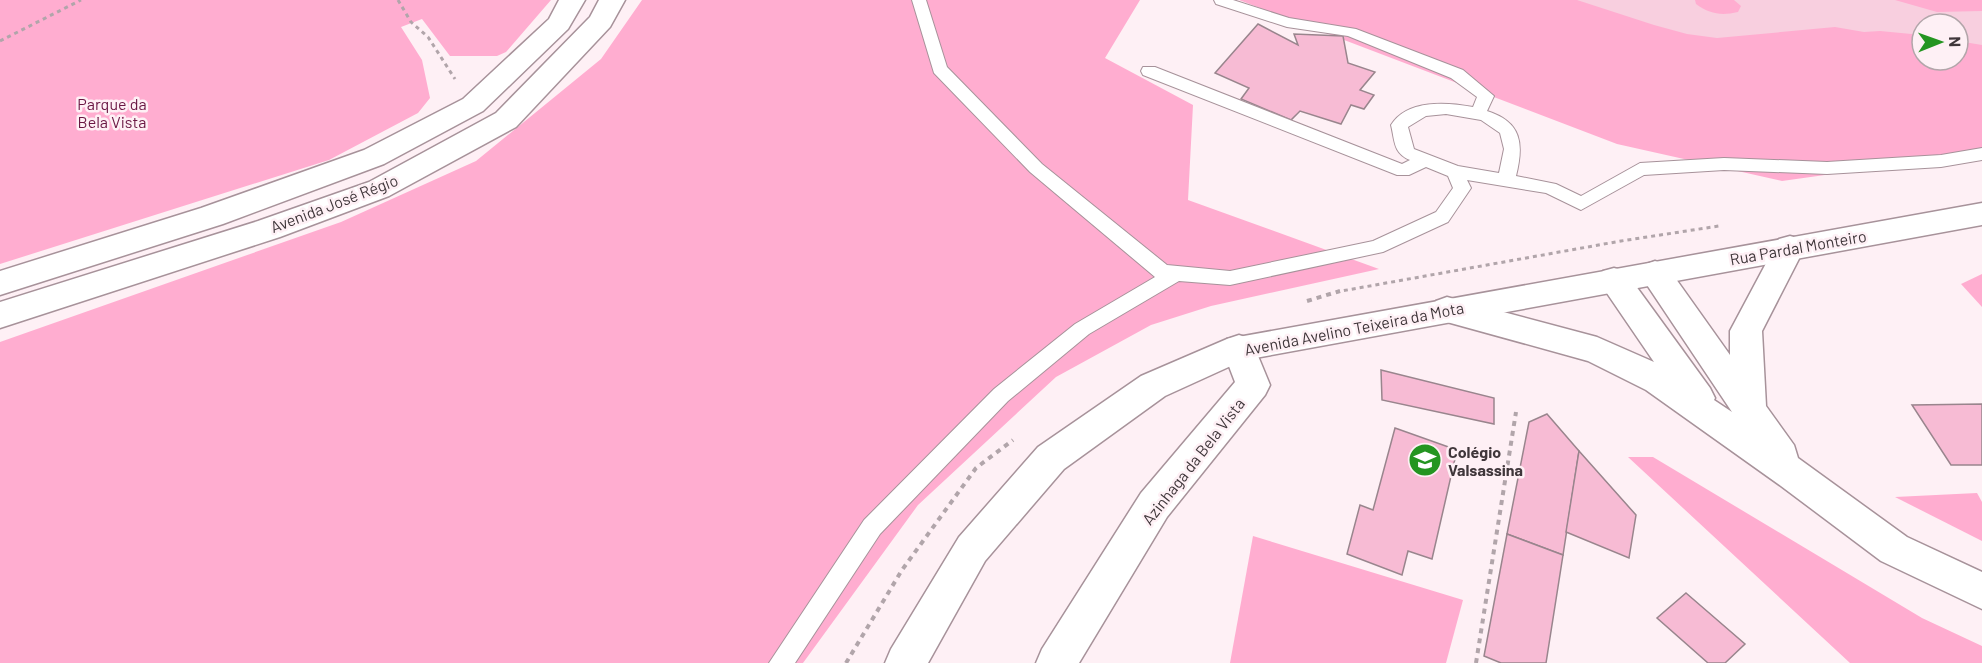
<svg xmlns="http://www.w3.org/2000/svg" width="1982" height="663" viewBox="0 0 1982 663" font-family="Barlow,sans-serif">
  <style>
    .green { fill: #ffadd0; fill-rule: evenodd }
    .water { fill: #f8cfdf }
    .building { fill: #f7bbd4; stroke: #99858d; stroke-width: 1.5 }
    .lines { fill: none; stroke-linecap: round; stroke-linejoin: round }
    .lane-casing { stroke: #a7929a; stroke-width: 2 }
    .street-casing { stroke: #a7929a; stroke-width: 3 }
    .secondary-casing { stroke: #a7929a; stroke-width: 3 }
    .path-far1 { stroke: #b1a5aa; stroke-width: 3; stroke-dasharray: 4 4; stroke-linecap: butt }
    .path { stroke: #b1a5aa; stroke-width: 4; stroke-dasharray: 5 5; stroke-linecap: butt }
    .lane { fill: #fff; fill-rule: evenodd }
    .street { fill: #fff; fill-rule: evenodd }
    .secondary { fill: #fff; fill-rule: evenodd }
    .labels { text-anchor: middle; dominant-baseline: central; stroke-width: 5; stroke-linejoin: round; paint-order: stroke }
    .park-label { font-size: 16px; fill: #6a1643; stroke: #fef0f5 }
    .street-label { font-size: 16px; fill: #3f363a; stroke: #fef0f5 }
    .poi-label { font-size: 16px; font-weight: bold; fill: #3f363a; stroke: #fef0f5; text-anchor: start }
  </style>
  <rect width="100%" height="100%" fill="#fef0f5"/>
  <g class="green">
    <polygon points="0,0 551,0 506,52 497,56 450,56 422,19 401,27 422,60 430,98 418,113 329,160 0,264"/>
    <polygon points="642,0 1140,0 1105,58 1193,105 1188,200 1379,269 1211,306 1151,325 1056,377 918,505 803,663 0,663 0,342 341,222 476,161 601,59"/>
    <path d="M1239 0H1982V153L1782 181 1617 144ZM1922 24H1958V60H1922Z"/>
    <polygon points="1982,274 1982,307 1961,284"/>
    <polygon points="1628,457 1653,457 1922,618 1982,646 1982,663 1850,663"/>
    <polygon points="1977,493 1982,502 1982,541 1895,497"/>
    <polygon points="1253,536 1463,600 1446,663 1230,663"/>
  </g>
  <path class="water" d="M1577 0H1695L1696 4C1710 14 1721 16 1738 12L1741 6 1734 0H1895L1937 12 1982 11V45L1958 41V24H1922V35L1880 31 1864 32 1835 27 1717 38 1687 34 1654 25Z"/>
  <g class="building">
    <polygon points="1258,24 1298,45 1294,34 1343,36 1348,63 1375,72 1360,90 1374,95 1364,109 1351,105 1341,124 1300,111 1291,120 1241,99 1249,88 1215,73"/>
    <polygon points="1381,370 1494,398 1494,424 1382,400"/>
    <polygon points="1982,404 1982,465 1951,465 1912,405"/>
    <polygon points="1547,414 1579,451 1563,555 1507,534 1529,422"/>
    <polygon points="1395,428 1457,450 1432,559 1408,551 1402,575 1347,554 1360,505 1373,510"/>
    <polygon points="1579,451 1636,515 1629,558 1566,532"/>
    <polygon points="1507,534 1563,555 1546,663 1501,663 1484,656"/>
    <polygon points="1686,593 1745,644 1725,663 1708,663 1657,618"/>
  </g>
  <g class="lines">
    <g class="lane-casing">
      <path id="lane" d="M912 0H926L947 67 1042 164 1167 265 1230 271 1373 241 1436 212 1453 188 1448 176 1426 167 1409 175H1397L1143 75 1141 71 1143 67H1155L1402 164 1410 160C1393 153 1395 141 1391 125 1407 99 1447 102 1473 107L1477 97 1451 78 1348 36 1287 27 1216 4 1214 0H1233L1289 18 1356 29 1463 70 1494 96 1487 111C1522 122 1524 144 1516 176L1556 184 1581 196 1640 163 1724 158 1827 162 1941 155 1982 148V160L1941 167 1827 174 1724 170 1644 175 1581 210 1546 193 1467 180 1471 188 1448 222 1383 252 1230 285 1179 281 1089 334 1008 401 880 534 795 663H769L864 520 994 389 1075 324 1155 277 1030 172 934 73ZM1446 114 1481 120 1500 133 1504 149 1499 173 1458 166 1414 149 1408 127 1426 116Z"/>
    </g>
    <g class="street-casing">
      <g id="street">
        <polygon points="1790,236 1801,239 1805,247 1762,331 1766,406 1794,445 1798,458 1907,537 1982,572 1982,609 1881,561 1781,486 1646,390 1588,361 1436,319 1431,310 1436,301 1447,297 1597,337 1654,362 1598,280 1603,271 1614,268 1625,271 1710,388 1715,398 1714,400 1732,412 1639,273 1644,265 1655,261 1666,265 1730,355 1730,331 1779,239"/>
        <polygon points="1239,335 1251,339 1270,385 1265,395 1167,517 1079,663 1036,663 1042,649 1141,493 1235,382 1222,348 1227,339"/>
      </g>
    </g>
    <g class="secondary-casing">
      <g id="secondary">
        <polygon points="559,0 585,0 568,29 483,111 384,164 223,224 0,295 0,271 201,208 364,150 463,99 549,19"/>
        <polygon points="599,0 625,0 610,27 516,127 389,196 280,237 0,328 0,302 258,221 369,182 496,113 590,17"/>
        <polygon points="1982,203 1982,225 1244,360 1165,396 1064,469 985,561 928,663 885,663 891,649 959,537 1038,447 1141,376 1227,339"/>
      </g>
    </g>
    <g class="path-far1">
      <polyline points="398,0 411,22 428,37 455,79"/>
      <polyline points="0,41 81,0"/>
      <polyline points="1336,292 1621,241 1719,226"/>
    </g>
    <g class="path">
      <polyline points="1307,301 1340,291"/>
      <polyline points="846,663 902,570 976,468 1013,440"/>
      <polyline points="1476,663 1516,412"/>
    </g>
    <use href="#lane" class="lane"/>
    <use href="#street" class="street"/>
    <use href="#secondary" class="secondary"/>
  </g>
  <defs>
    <g id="school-disc" transform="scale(1.725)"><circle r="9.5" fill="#249521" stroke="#fef0f5"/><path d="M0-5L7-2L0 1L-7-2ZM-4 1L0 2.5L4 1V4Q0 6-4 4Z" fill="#fff"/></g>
  </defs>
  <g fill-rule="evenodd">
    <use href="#school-disc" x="1425" y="460"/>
  </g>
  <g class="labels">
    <g class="park-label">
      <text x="112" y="103">Parque da<tspan x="112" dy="18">Bela Vista</tspan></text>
    </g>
    <g class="street-label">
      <text transform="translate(334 203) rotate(-21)">Avenida José Régio</text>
      <text transform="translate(1798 247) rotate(-10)">Rua Pardal Monteiro</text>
      <text transform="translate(1354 328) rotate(-11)">Avenida Avelino Teixeira da Mota</text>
      <text transform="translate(1193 461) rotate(-52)">Azinhaga da Bela Vista</text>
    </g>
    <g class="poi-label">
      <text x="1448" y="451">Colégio<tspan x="1448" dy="18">Valsassina</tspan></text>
    </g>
  </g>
  <g transform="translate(1940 42) rotate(89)"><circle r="28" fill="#fef0f5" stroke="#b2a6aa" stroke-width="1.5"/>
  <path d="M0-4.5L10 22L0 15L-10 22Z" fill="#249521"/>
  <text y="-9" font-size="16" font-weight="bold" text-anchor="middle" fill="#3f363a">N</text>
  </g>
</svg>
